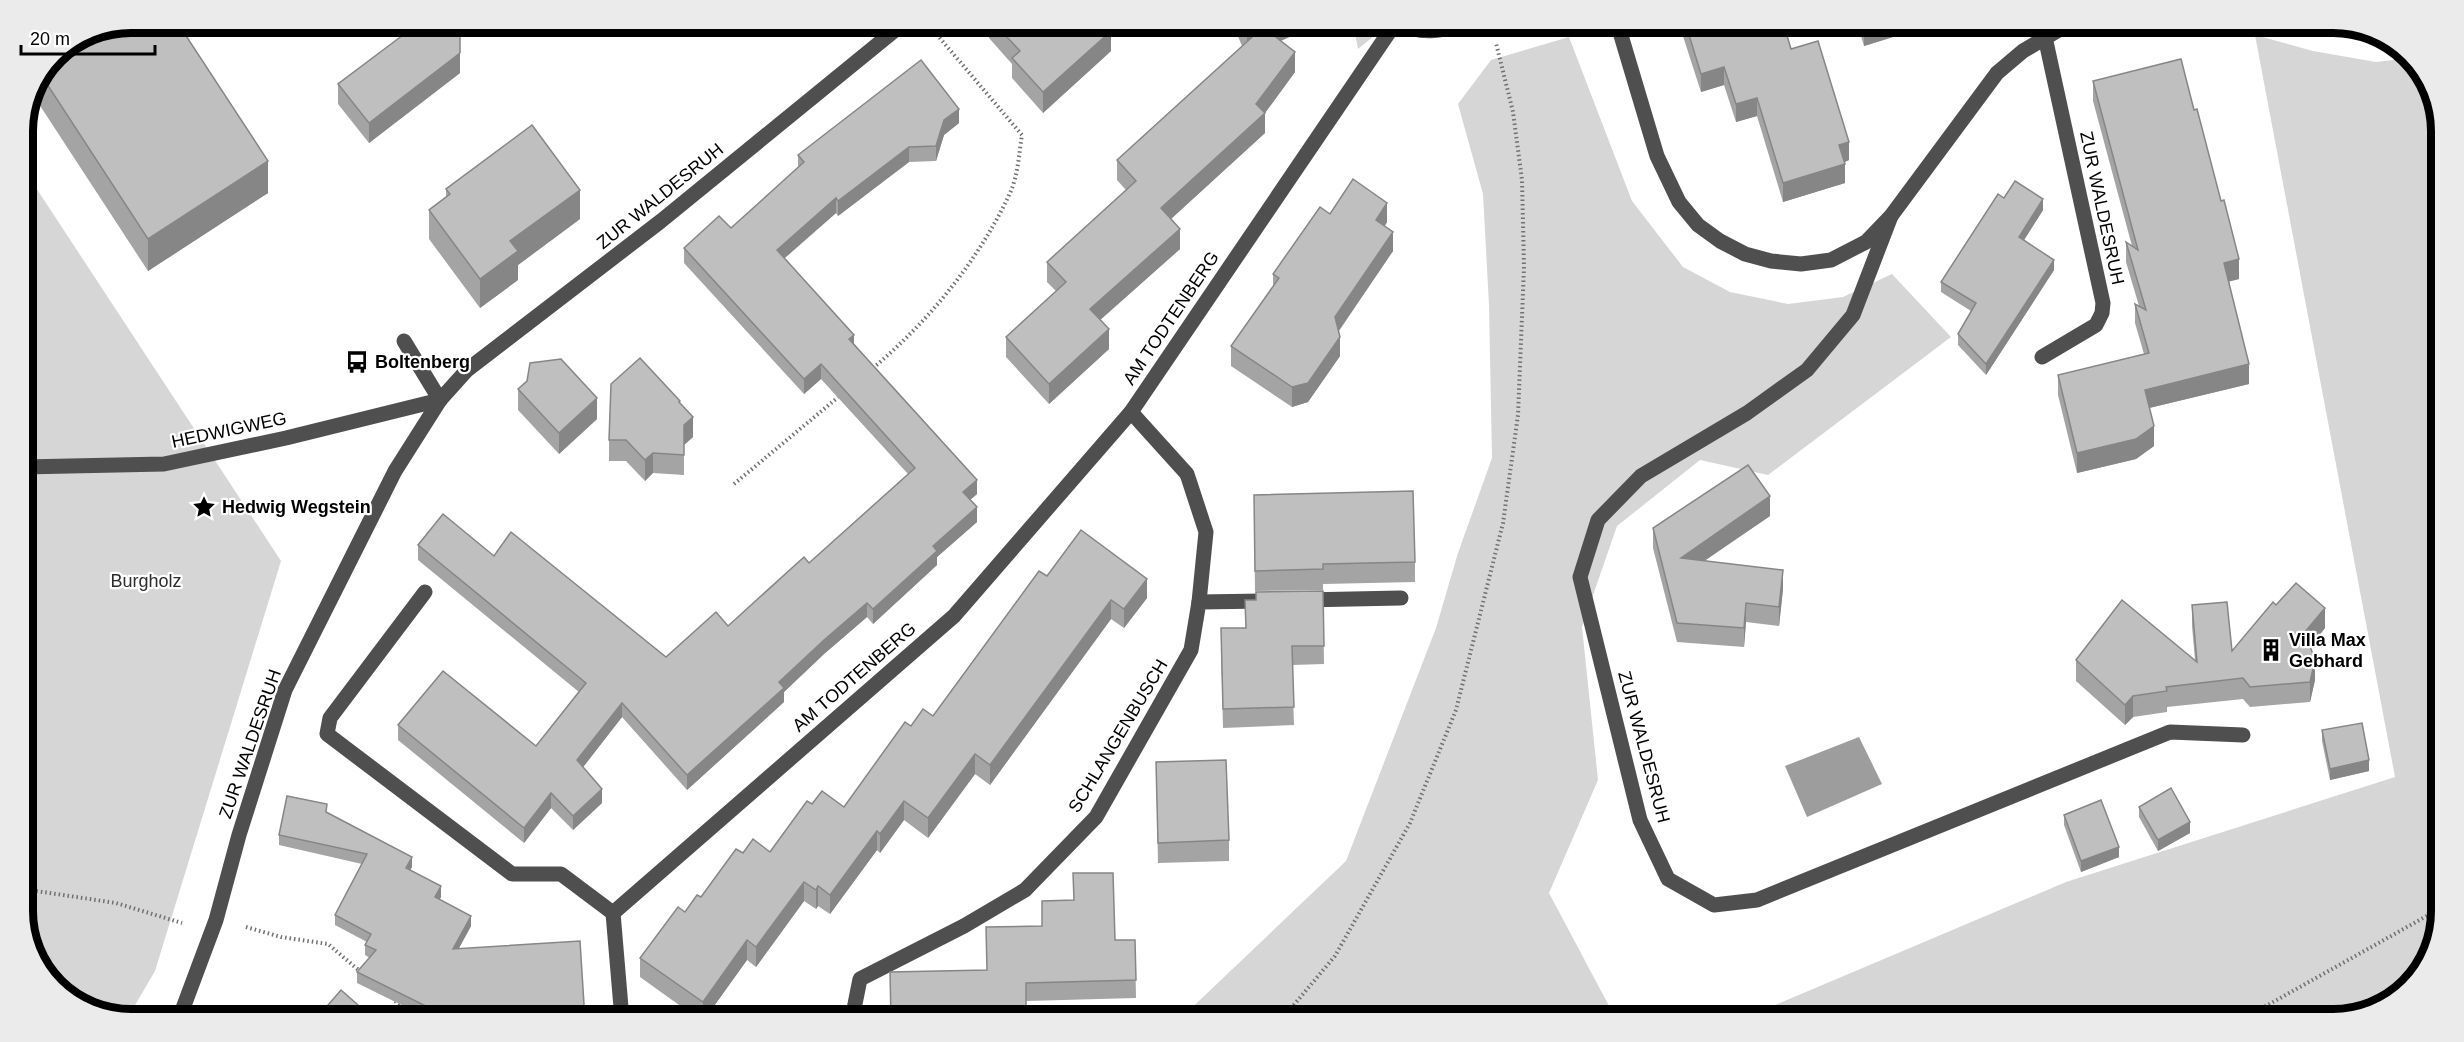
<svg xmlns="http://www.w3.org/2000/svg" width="2464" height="1042" viewBox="0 0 2464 1042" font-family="Arial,sans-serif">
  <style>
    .green { fill: #d6d6d6 }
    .water { fill: #9d9d9d }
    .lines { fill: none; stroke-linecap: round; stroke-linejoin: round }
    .path { stroke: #717171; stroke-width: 4; stroke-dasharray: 1.5 3; stroke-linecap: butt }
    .minor { stroke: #4f4f4f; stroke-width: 15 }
    .wall { fill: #a4a4a4 }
    .shaded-wall { fill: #868686 }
    .building { fill: #bfbfbf; stroke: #868686; stroke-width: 1.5 }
    .labels { text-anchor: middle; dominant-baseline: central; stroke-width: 4.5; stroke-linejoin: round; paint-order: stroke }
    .street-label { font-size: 18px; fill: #000; stroke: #fff }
    .poi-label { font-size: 18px; font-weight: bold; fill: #000; stroke: #fff; text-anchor: start }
    .park-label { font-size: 18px; fill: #2d2d2d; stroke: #fff }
    .rim { fill: none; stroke: #000; stroke-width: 8 }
  </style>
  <rect width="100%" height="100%" fill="#fff"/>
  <g class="green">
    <polygon points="1353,22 1390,23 1358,49"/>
    <polygon points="2255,35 2313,51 2376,62 2409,58 2423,70 2441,124 2441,911 2433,952 2394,1001 2334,1019 1742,1019 2066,882 2395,777"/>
    <polygon points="1569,37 1632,201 1683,267 1730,292 1788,304 1843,297 1892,274 1951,337 1768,475 1700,460 1617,526 1582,627 1598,780 1549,893 1616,1019 1180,1019 1346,861 1436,628 1458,553 1492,458 1489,305 1483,194 1458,104 1491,60"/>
    <polygon points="23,168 281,561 155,971 127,1019 90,1011 45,977 23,919"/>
  </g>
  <polygon class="water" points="1859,737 1882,784 1807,817 1785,766"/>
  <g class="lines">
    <g class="path">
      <path d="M873 368C929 321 979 260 1010 193 1018 176 1019 153 1022 135L933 30"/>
      <polyline points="734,484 842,394"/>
      <polyline points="23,889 116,903 182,923"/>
      <polyline points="246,927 281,937 328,944 362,973"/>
      <polyline points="395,1001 418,1019"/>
      <polyline points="1282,1019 1335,956 1410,823 1456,710 1503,523 1518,415 1524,267 1522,180 1513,112 1496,43"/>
      <polyline points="2212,1019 2266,1006 2441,908"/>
    </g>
    <g class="minor">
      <path d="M1402 22C1422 39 1452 27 1475 22"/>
      <polyline points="1617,22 1657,156 1679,202 1698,225 1720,241 1745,254 1771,261 1801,264 1831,260 1866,242 1891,216 1997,73 2023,51 2072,22"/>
      <polyline points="1891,216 1853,315 1807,370 1747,413 1641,476 1598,520 1580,577 1640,820 1668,879 1714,905 1757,900 2170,732 2243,735"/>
      <polyline points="404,341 440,400"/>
      <polyline points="2042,357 2096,325 2102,313 2103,303 2045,37"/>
      <polyline points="1131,412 1187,474 1206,532 1199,602"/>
      <polyline points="23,467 164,464 286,438 440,400"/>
      <polyline points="425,592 330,718 327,734 512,874 561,874 613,913 954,616 1131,412 1396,22"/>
      <polyline points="1303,600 1401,598"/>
      <polyline points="613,913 622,1019"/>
      <polyline points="179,1019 216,920 239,835 285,690 395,471 440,400 467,370 661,221 905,22"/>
      <polyline points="852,1019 860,979 964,926 1025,890 1096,817 1191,650 1199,602 1264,601"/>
    </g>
  </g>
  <g class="wall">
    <polygon points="989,22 1104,22 1111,51 1043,113 1012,78 1012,64 989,38"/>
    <polygon points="1232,22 1305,22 1305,30 1281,41 1295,72 1265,113 1265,133 1171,219 1180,249 1100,320 1109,349 1049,404 1006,357 1006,337 1056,291 1047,282 1047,262 1126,190 1117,180 1117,160 1242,46"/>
    <polygon points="1680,22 1783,22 1791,49 1849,160 1845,162 1845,183 1783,202 1757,116 1736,122 1724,85 1701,92 1680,27"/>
    <polygon points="1857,22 1935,22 1935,24 1864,46"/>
    <polygon points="187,38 268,193 148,271 35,98 54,54"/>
    <polygon points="460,73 369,143 338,104 338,84"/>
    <polygon points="2093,81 2239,279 2229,281 2249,384 2149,408 2154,446 2136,459 2077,473 2058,395 2058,375 2144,354 2135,323 2135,304 2139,306 2126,262 2126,242 2132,246 2093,101"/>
    <polygon points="959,123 944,135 936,161 909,162 838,216 836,213 784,258 977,494 970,500 977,522 937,557 937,565 873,624 867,617 824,654 784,692 784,702 687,790 622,717 583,767 602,803 573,830 551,808 524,843 398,740 398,725 536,746 579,692 418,560 418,545 494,556 666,657 728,626 809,563 908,474 821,379 804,394 684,263 684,248 731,228 798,168 798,155"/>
    <polygon points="446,189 580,219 518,265 518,280 480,308 429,239 429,210 446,197"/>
    <polygon points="2004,198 2043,210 2024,240 2054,270 1986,375 1958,345 1958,334 1971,311 1941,292 1941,282"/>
    <polygon points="1330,214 1387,222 1385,226 1393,251 1339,331 1340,356 1308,402 1292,407 1231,366 1231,346 1273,286 1273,274"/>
    <polygon points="518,389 597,419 559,454 518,410"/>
    <polygon points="680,404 693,437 684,445 684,475 653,473 645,481 626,461 609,461 609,440"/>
    <polygon points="1254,515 1415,562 1415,582 1323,584 1323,590 1255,591"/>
    <polygon points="1770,516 1705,560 1783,589 1779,626 1746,622 1744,647 1677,642 1653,548 1653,528"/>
    <polygon points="1047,576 1147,598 1124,628 1111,619 990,785 975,774 928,838 904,820 880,853 877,850 830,914 818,906 816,909 804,901 756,967 747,960 704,1020 700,1020 640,977 640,958 701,897 743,853 770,852 812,804 844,807 911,726 933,716"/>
    <polygon points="1323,591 1324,664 1292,665 1294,725 1223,728 1221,647 1245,628"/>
    <polygon points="2192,605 2232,651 2276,605 2325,628 2310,647 2315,680 2310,702 2250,707 2243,699 2167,707 2167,712 2133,717 2125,725 2076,681 2076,660 2195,660 2192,626"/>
    <polygon points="2322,730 2369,771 2330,780 2322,741"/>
    <polygon points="1156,762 1229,840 1229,861 1158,863"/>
    <polygon points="2139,807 2190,833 2158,851 2139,817"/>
    <polygon points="327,812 412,867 410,870 441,897 439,900 471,926 459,948 585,1020 432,1020 357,983 357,972 370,958 365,955 365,945 367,942 335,925 335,915 362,864 279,845 279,835"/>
    <polygon points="2064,815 2119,857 2081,872 2064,825"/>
    <polygon points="1042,901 1115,940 1135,940 1136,998 1026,1001 1026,1020 891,1020 890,972 986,970 1042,926"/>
  </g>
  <g class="shaded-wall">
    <polygon points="172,22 211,22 172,48"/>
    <polygon points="1277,22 1305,22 1305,30 1264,48 1264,28"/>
    <polygon points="1882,22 1935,22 1935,24 1864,46 1864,28"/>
    <polygon points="1261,29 1247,56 1247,36"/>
    <polygon points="1111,31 1111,51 1043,113 1043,92"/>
    <polygon points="1295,52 1295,72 1265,113 1265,133 1161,228 1161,208 1256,104"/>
    <polygon points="460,53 460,73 369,143 369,123"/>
    <polygon points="1724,67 1724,85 1701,92 1701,74"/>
    <polygon points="1757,98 1757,116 1736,122 1736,104"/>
    <polygon points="959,109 959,123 944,135 936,161 936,146 944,120"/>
    <polygon points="1849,142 1849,160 1839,164 1839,145"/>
    <polygon points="909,147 909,162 838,216 838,201"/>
    <polygon points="268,161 268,193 148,271 148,239"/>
    <polygon points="1845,164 1845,183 1783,202 1783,183"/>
    <polygon points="580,190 580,219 518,265 518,280 480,308 480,279 510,241"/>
    <polygon points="836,198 836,213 777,265 777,250"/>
    <polygon points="2043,199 2043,210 2019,248 2019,237"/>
    <polygon points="1387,203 1387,222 1376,239 1376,220"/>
    <polygon points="1180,229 1180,249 1090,329 1090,309"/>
    <polygon points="1393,232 1393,251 1335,336 1335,317"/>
    <polygon points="2239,259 2239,279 2224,283 2224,263"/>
    <polygon points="2054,260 2054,270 1986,375 1986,364"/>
    <polygon points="1109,329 1109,349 1049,404 1049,384"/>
    <polygon points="854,335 854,350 849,339"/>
    <polygon points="1340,337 1340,356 1308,402 1292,407 1292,387"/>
    <polygon points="821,364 821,379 804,394 804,379"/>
    <polygon points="2249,364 2249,384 2145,409 2145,390"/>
    <polygon points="597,398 597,419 559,454 559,433"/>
    <polygon points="693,417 693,437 684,445 684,425"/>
    <polygon points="2154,426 2154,446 2136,459 2077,473 2077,453"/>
    <polygon points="653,453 653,473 645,481 645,460"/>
    <polygon points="977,480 977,494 963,506 963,492"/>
    <polygon points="1770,496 1770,516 1681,577 1681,558"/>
    <polygon points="977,507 977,522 937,557 937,565 873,624 873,609 933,546"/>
    <polygon points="1783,570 1783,589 1779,626 1779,607"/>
    <polygon points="1147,579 1147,598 1124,628 1124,609"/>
    <polygon points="1111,600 1111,619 990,785 990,765"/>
    <polygon points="867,603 867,617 824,654 784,692 784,702 687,790 687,775 779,682 824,640"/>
    <polygon points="1746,603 1746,622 1744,647 1744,628"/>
    <polygon points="2325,608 2325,628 2305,653 2305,632"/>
    <polygon points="2315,660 2315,680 2310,702 2310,682"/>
    <polygon points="2133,696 2133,717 2125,725 2125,705"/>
    <polygon points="622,703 622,717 577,775 577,760"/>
    <polygon points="975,754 975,774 928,838 928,818"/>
    <polygon points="2369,760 2369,771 2330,780 2330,769"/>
    <polygon points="602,789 602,803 573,830 573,816"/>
    <polygon points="551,793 551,808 524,843 524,828"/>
    <polygon points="904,801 904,820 880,853 880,834"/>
    <polygon points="2190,822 2190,833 2158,851 2158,840"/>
    <polygon points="877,831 877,850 830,914 830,895"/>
    <polygon points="2119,847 2119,857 2081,872 2081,861"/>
    <polygon points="412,857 412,867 406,878 406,868"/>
    <polygon points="804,882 804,901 756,967 756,947"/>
    <polygon points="441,886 441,897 435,908 435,897"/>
    <polygon points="818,886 818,906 816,909 816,890"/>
    <polygon points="471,916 471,926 453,959 453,949"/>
    <polygon points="747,940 747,960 704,1020 703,1020 703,1002"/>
  </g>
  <g class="building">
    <polygon points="131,22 177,22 268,161 148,239 43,78 54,54 90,31"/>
    <polygon points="411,22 460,22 460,53 369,123 338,84 411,29"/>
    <polygon points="993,22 1104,22 1111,31 1043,92 1012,58 1020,51"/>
    <polygon points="1241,22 1277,22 1264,28 1295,52 1256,104 1265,113 1161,208 1180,229 1090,309 1109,329 1049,384 1006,337 1066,282 1047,262 1136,181 1117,160 1261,29 1247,36"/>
    <polygon points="1685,22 1783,22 1791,49 1818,41 1849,142 1839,145 1845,164 1783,183 1757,98 1736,104 1724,67 1701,74"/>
    <polygon points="1862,22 1882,22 1864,28"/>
    <polygon points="2181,59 2194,110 2197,109 2221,201 2224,200 2239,259 2224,263 2249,364 2145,390 2154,426 2136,439 2077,453 2058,375 2149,353 2135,304 2146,310 2126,242 2138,250 2093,81"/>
    <polygon points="921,60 959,109 944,120 936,146 909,147 838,201 836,198 777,250 854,335 849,339 977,480 963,492 977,507 933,546 937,551 873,609 867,603 824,640 779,682 784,688 687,775 622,703 577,760 602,789 573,816 551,793 524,828 398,725 443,671 536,746 586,683 418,545 443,514 494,556 511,532 666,657 716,612 728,626 804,557 809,563 915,468 821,364 804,379 684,248 719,216 731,228 804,162 798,155"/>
    <polygon points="532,125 580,190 510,241 518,251 480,279 429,210 450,194 446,189"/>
    <polygon points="1353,179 1387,203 1376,220 1393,232 1335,317 1340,337 1308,383 1292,387 1231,346 1279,278 1273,274 1320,207 1330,214"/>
    <polygon points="2015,181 2043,199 2019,237 2054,260 1986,364 1958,334 1976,303 1941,282 1998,194 2004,198"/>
    <polygon points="640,358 680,401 679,402 693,417 684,425 684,455 653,453 645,460 626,440 609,440 611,384"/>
    <polygon points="561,359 597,398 559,433 518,389 527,381 530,363"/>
    <polygon points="1748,465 1770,496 1681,558 1783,570 1779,607 1746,603 1744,628 1677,623 1653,528"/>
    <polygon points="1413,491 1415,562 1323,564 1323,569 1255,571 1254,495"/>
    <polygon points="1081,530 1147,579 1124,609 1111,600 990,765 975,754 928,818 904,801 880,834 877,831 830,895 818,886 816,890 804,882 756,947 747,940 703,1002 640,958 678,907 685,912 697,895 701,897 736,849 743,853 753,839 770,852 807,801 812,804 822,791 844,807 905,722 911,726 923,709 933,716 1039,571 1047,576"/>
    <polygon points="2296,583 2325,608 2305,632 2315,660 2310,682 2250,687 2243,678 2166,687 2167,691 2133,696 2125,705 2076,660 2122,600 2197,662 2192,605 2227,602 2232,651 2273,602 2276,605"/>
    <polygon points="1323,591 1324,646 1292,646 1294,707 1223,709 1221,628 1246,628 1245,600 1256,600 1256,592"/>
    <polygon points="2362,723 2369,760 2330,769 2322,730"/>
    <polygon points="1226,760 1229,840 1158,843 1156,762"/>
    <polygon points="2171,788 2190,822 2158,840 2139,807"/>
    <polygon points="287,796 327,804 326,812 412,857 406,868 441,886 435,897 471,916 453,949 580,941 585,1020 454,1020 357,972 376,950 365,945 371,934 335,915 367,854 279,835"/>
    <polygon points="2101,800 2119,847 2081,861 2064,815"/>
    <polygon points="1073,873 1113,873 1115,940 1135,940 1136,980 1026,983 1026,1017 962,1020 891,1020 890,972 987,970 986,927 1042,926 1042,901 1074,900"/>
    <polygon points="341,990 375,1020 315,1020"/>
  </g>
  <defs>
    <g id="bus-bare" transform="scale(1.8)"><path d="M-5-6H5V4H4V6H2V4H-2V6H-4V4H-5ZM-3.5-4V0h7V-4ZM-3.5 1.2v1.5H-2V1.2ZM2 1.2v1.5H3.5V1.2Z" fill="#000" stroke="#fff" stroke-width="2.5" paint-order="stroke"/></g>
    <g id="sight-bare" transform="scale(1.8)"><path d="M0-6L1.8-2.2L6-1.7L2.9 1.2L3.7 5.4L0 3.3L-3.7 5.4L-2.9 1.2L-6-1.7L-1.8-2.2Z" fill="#000" stroke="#fff" stroke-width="2.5" paint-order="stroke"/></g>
    <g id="building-bare" transform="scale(1.8)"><path d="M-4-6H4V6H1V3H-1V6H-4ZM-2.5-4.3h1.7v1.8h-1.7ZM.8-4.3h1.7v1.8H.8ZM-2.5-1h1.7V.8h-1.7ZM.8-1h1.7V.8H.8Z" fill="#000" stroke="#fff" stroke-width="2.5" paint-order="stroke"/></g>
  </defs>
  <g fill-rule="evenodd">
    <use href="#bus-bare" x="357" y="362"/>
    <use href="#sight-bare" x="204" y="507"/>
    <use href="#building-bare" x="2271" y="650"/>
  </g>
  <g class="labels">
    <g class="street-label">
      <text transform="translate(660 196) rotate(-39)">ZUR WALDESRUH</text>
      <text transform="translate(2102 208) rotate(78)">ZUR WALDESRUH</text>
      <text transform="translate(1171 318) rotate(-56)">AM TODTENBERG</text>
      <text transform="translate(229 430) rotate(-12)">HEDWIGWEG</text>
      <text transform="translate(854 677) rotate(-41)">AM TODTENBERG</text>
      <text transform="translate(1118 736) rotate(-59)">SCHLANGENBUSCH</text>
      <text transform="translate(250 744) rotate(-71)">ZUR WALDESRUH</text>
      <text transform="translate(1644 747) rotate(75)">ZUR WALDESRUH</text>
    </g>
    <g class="poi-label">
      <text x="375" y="362">Boltenberg</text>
      <text x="222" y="507">Hedwig Wegstein</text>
      <text x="2289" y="640">Villa Max<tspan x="2289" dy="21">Gebhard</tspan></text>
    </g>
    <g class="park-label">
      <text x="146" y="581">Burgholz</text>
    </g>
  </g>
  <path d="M0 0H2464V1042H0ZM131 33H2333A98 98 0 0 1 2431 131V911A98 98 0 0 1 2333 1009H131A98 98 0 0 1 33 911V131A98 98 0 0 1 131 33Z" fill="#ebebeb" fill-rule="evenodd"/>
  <path class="rim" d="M131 33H2333A98 98 0 0 1 2431 131V911A98 98 0 0 1 2333 1009H131A98 98 0 0 1 33 911V131A98 98 0 0 1 131 33Z"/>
  <path d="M21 45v9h134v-9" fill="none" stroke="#000000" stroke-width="3"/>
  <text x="30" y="45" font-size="18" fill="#000000" stroke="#ffffff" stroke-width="4.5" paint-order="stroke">20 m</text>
</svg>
